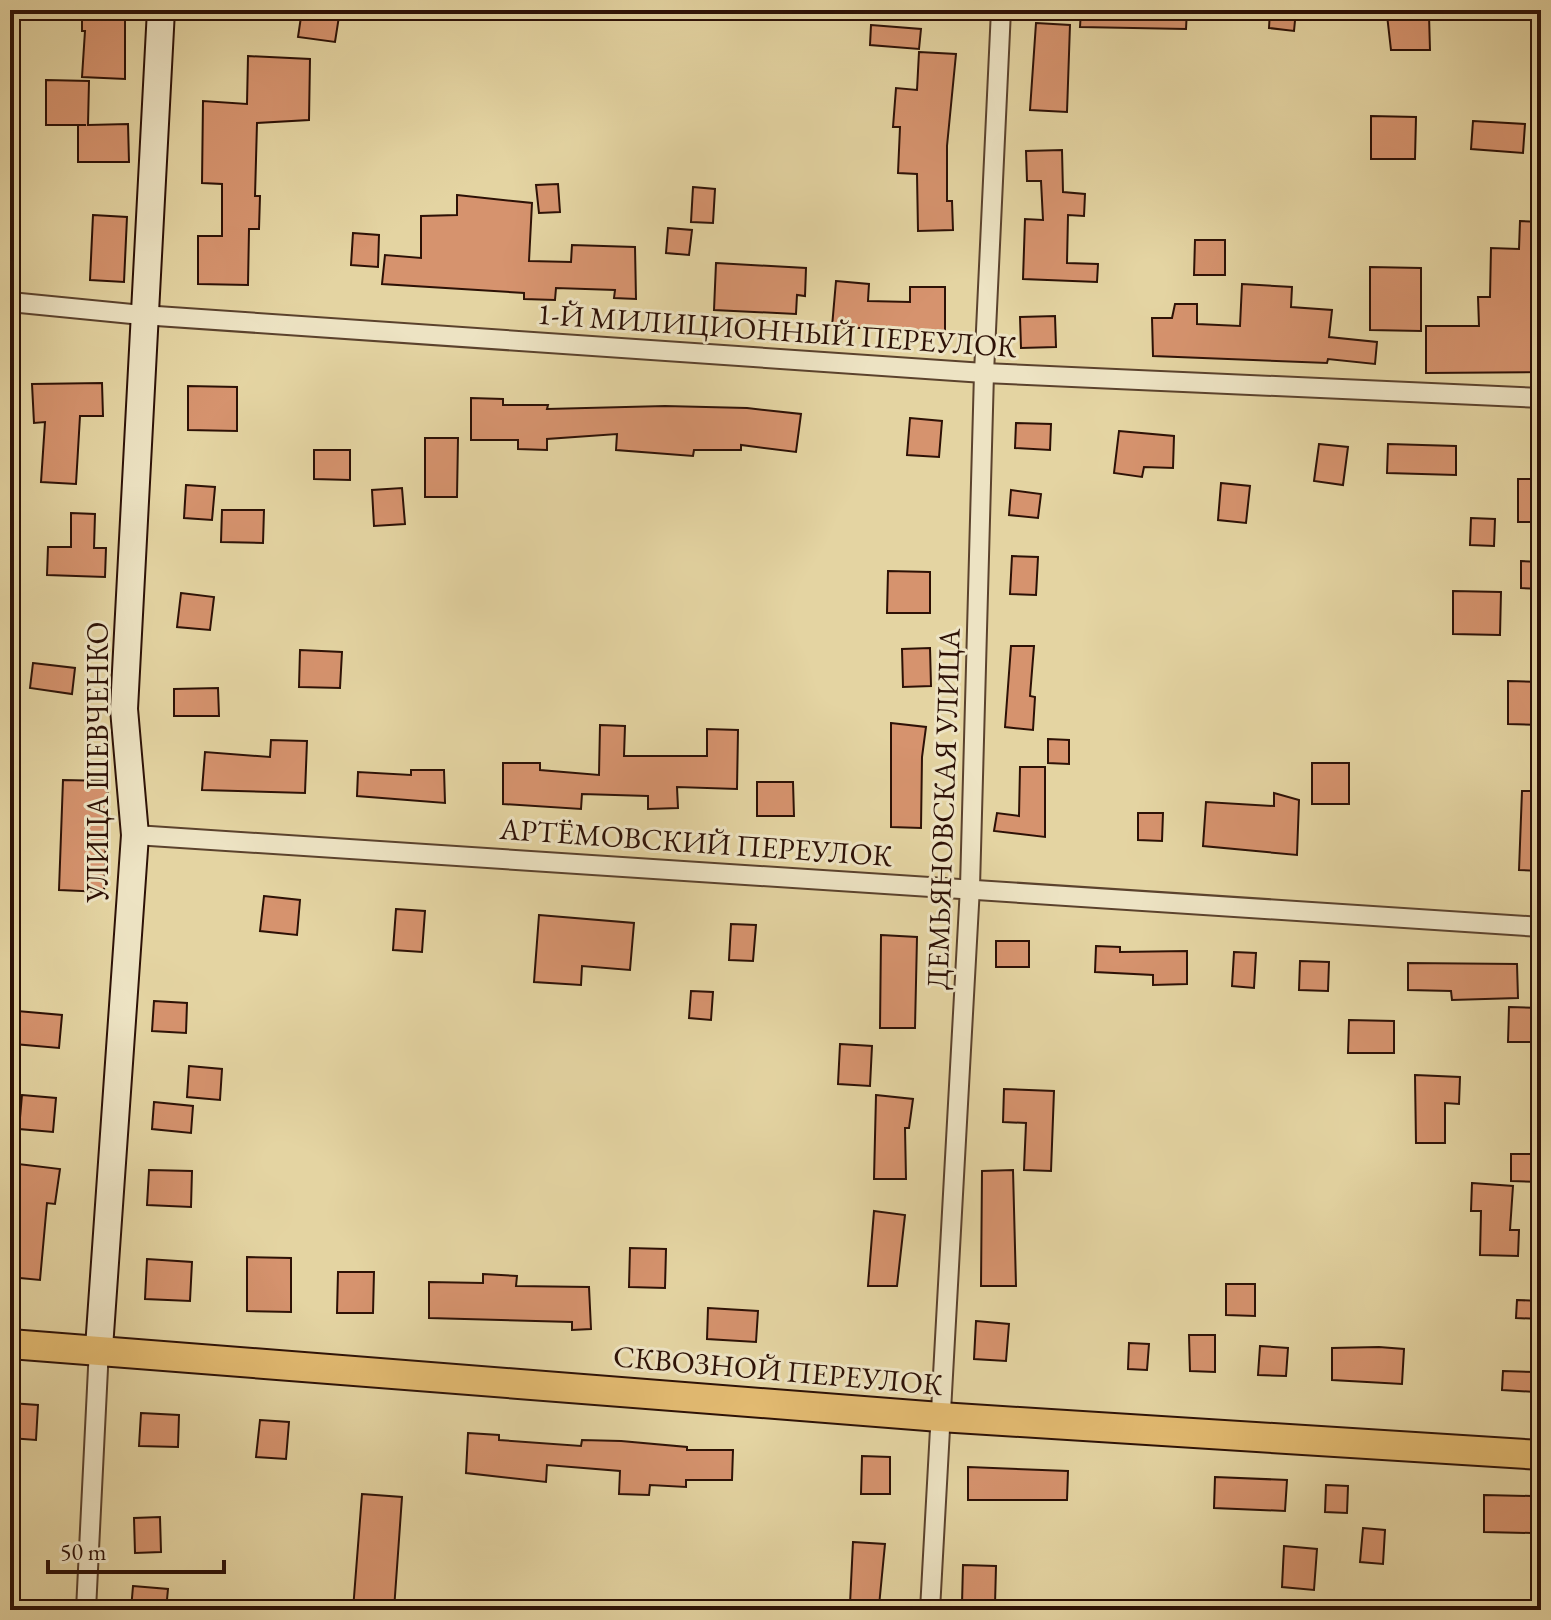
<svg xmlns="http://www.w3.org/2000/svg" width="1551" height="1620" viewBox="0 0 1551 1620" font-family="'EB Garamond',serif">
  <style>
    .building { fill: #d6936e; stroke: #2d1106; stroke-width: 2 }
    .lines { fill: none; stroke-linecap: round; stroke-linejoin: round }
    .street-casing { stroke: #5b422d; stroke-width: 22 }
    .secondary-casing { stroke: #2d1106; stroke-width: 30 }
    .primary-casing { stroke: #2d1106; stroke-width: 32 }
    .street { stroke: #ede3c3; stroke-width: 18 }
    .secondary { stroke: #ede3c3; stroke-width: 26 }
    .primary { stroke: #e2ba71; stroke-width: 28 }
    .labels { text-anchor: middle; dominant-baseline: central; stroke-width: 6; stroke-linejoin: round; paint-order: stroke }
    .street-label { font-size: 30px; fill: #2d1106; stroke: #ede3c3 }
  </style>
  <rect width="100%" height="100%" fill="#e4d4a2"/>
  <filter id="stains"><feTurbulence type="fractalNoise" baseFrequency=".0025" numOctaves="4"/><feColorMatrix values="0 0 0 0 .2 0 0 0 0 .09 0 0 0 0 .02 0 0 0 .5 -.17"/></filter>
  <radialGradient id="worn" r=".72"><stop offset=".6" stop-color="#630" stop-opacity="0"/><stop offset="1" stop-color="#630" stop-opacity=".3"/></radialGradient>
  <g class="building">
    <polygon points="82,10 125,10 125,79 82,77 85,31 82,31"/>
    <polygon points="302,10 340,10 335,42 298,37"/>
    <polygon points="1081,10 1187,10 1186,29 1080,27"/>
    <polygon points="1270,10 1296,10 1294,31 1269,28"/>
    <polygon points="1387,15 1429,15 1430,50 1391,50"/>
    <polygon points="1036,23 1070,25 1067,112 1030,110"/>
    <polygon points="871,25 921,29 919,49 870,45"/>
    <polygon points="919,52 956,54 947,146 947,201 952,201 953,230 918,231 917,174 898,173 900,127 893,127 896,88 917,90"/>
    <polygon points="248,56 310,59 309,120 257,123 255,196 260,196 259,229 249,229 248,285 198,284 198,236 222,236 222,184 202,183 203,101 247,104"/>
    <polygon points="46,80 89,81 88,125 128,124 129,162 78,162 78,125 86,125 46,125"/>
    <polygon points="1371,116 1416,117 1415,159 1371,159"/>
    <polygon points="1473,121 1525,124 1523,153 1471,149"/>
    <polygon points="1062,150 1063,192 1085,194 1084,216 1068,215 1067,263 1098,264 1097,282 1023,279 1025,219 1043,220 1041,181 1027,181 1026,151"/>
    <polygon points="558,184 560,212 539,213 536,185"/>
    <polygon points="693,187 715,189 713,223 691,222"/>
    <polygon points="457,195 532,203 529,261 571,262 572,245 635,247 636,299 614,298 615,290 556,288 555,300 524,299 524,293 382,284 385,255 421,258 421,216 457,215"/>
    <polygon points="93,215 127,217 124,282 90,280"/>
    <polygon points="1520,221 1541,222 1541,372 1426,373 1426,326 1479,326 1478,297 1490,297 1491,248 1519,249"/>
    <polygon points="668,228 692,230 689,255 666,253"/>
    <polygon points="353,233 379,235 378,267 351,265"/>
    <polygon points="1195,240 1225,240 1225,275 1194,275"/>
    <polygon points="716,263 806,268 805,296 797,295 796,314 714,310"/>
    <polygon points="1370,267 1421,268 1421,331 1370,330"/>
    <polygon points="836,281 869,284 868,301 910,302 910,287 945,287 945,331 832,327"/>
    <polygon points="1242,284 1292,287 1291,307 1332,310 1329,337 1377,342 1375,364 1328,359 1327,363 1153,356 1152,318 1172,318 1175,304 1197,304 1197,324 1240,326"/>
    <polygon points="1055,316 1056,347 1021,348 1020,317"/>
    <polygon points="102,383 103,416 80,416 76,484 41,482 45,422 34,423 32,384"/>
    <polygon points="188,386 237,387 237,431 188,430"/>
    <polygon points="471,398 503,399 503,405 548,405 547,409 665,406 747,408 801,414 796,452 741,445 741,450 694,450 693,456 616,450 617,434 547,439 547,450 518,449 518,440 471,440"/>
    <polygon points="910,418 942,421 939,457 907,455"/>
    <polygon points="1016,423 1051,424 1050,450 1015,448"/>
    <polygon points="1119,431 1174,436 1173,468 1144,467 1142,477 1114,473"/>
    <polygon points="425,438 458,438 457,497 425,497"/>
    <polygon points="1319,444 1348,447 1343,485 1314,481"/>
    <polygon points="1388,444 1456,446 1456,475 1387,473"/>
    <polygon points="314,450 350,450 350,480 314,479"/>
    <rect x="1518" y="479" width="23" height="43"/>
    <polygon points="1221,483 1250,486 1246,523 1218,520"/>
    <polygon points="186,485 215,487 212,520 184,518"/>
    <polygon points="402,488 405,524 374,526 372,490"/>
    <polygon points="1011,490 1041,494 1038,518 1009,515"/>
    <polygon points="222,510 264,510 263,543 221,542"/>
    <polygon points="71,513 95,514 94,548 106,548 105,577 47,575 48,547 71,547"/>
    <polygon points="1471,518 1495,519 1494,546 1470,545"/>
    <polygon points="1012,556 1038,557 1036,595 1010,594"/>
    <polygon points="1521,561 1541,562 1541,589 1521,588"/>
    <polygon points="888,571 930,572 930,613 887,613"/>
    <polygon points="1453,591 1501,592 1500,635 1453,634"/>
    <polygon points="181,593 214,597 210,630 177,627"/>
    <polygon points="1011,646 1034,646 1030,696 1035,697 1033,730 1005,727"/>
    <polygon points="930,648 931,686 903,687 902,649"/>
    <polygon points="300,650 342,652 340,688 299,687"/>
    <polygon points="33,663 75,668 72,694 30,688"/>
    <polygon points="1508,681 1541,682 1541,725 1508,724"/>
    <polygon points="218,688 219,716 174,716 174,689"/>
    <polygon points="891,723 926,727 922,757 921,828 891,827"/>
    <polygon points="600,725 625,726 624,756 707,756 707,729 738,730 737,789 677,787 678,808 648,809 648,796 582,794 581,809 503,804 503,763 540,763 540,770 599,775"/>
    <polygon points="1048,739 1069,740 1069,764 1048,763"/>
    <polygon points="271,740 307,741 305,793 202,790 205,752 270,757"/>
    <rect x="1312" y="763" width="37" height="41"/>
    <polygon points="1020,767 1045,767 1045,837 994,831 997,813 1019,816"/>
    <polygon points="411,770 444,770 445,803 357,796 358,772 411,775"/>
    <polygon points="63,780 108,781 104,892 59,890"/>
    <polygon points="757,782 793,782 794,816 757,816"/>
    <polygon points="1522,791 1541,791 1541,871 1519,870"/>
    <polygon points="1274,793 1299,800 1297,855 1203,846 1206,802 1274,806"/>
    <polygon points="1138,813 1163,813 1162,841 1138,840"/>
    <polygon points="264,896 300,900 297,935 260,931"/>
    <polygon points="396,909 425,911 422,952 393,950"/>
    <polygon points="539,915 634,923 630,970 582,966 581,985 534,982"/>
    <polygon points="731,924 756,925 753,961 729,960"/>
    <polygon points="881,935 917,937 915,1028 880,1028"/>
    <rect x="996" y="941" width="33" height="26"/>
    <polygon points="1096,946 1120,947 1120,952 1187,951 1187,984 1153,985 1153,975 1095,972"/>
    <polygon points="1234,952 1256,953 1254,988 1232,986"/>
    <polygon points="1300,961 1329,962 1328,991 1299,990"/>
    <polygon points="1408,963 1517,964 1518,998 1452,1000 1451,991 1408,990"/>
    <polygon points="691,991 713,992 711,1020 689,1018"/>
    <polygon points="154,1001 187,1003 186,1033 152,1031"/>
    <polygon points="1509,1007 1541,1008 1541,1042 1508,1042"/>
    <polygon points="17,1011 62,1015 59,1048 14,1044"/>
    <polygon points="1349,1020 1394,1021 1394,1053 1348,1053"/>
    <polygon points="840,1044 872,1046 870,1086 838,1084"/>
    <polygon points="189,1066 222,1069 220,1100 187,1097"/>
    <polygon points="1415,1075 1460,1077 1459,1104 1445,1103 1445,1143 1416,1143"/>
    <polygon points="1004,1089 1054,1091 1051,1171 1024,1170 1026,1123 1003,1122"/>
    <polygon points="22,1095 56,1098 53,1132 19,1129"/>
    <polygon points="876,1095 913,1099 909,1128 905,1128 906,1179 874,1179"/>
    <polygon points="154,1102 193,1106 191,1133 152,1129"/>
    <polygon points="1511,1154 1541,1154 1541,1182 1511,1181"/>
    <polygon points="10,1163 60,1169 55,1204 47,1203 40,1280 10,1277"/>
    <polygon points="149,1170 192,1171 191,1207 147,1205"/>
    <polygon points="1013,1170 1016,1286 981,1286 982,1171"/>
    <polygon points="1472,1183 1513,1186 1510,1230 1519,1230 1518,1256 1480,1255 1481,1211 1471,1211"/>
    <polygon points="874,1211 905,1215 897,1286 868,1286"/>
    <polygon points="630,1248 666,1249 665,1288 629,1287"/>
    <polygon points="247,1257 291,1258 291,1312 247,1311"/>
    <polygon points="147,1259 192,1262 190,1301 145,1299"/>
    <polygon points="338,1272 374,1272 373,1313 337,1313"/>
    <polygon points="483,1274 517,1276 516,1286 589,1287 591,1329 572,1330 572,1322 429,1318 429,1282 483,1283"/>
    <polygon points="1226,1284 1255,1284 1255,1316 1226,1315"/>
    <polygon points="1517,1300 1541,1301 1541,1319 1516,1318"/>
    <polygon points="708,1308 758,1311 756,1342 707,1339"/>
    <polygon points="976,1321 1009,1324 1006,1361 974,1359"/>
    <polygon points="1189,1335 1215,1335 1215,1372 1190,1371"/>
    <polygon points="1129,1343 1149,1344 1147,1370 1128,1369"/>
    <polygon points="1260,1346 1288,1348 1286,1376 1258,1375"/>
    <polygon points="1379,1347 1404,1349 1402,1384 1332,1380 1332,1348"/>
    <polygon points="1503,1371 1536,1372 1535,1392 1502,1390"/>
    <polygon points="10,1403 38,1405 36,1440 10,1438"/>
    <polygon points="141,1413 179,1415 178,1447 139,1446"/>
    <polygon points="260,1420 289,1422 286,1459 256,1457"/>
    <polygon points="468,1433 499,1435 499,1440 581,1446 582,1440 621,1441 687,1447 687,1450 733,1450 732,1480 686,1480 686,1487 650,1485 649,1495 619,1494 620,1471 547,1465 546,1482 466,1473"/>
    <polygon points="862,1456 890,1457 890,1494 861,1494"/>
    <polygon points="968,1467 1068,1471 1067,1500 968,1500"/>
    <polygon points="1215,1477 1287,1480 1285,1511 1214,1508"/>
    <polygon points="1326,1485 1348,1486 1347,1513 1325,1512"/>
    <polygon points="362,1494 402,1497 394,1610 353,1610"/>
    <polygon points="1484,1495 1531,1496 1531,1533 1484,1532"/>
    <polygon points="160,1517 161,1552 135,1553 134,1518"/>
    <polygon points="1363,1528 1385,1530 1383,1564 1360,1562"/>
    <polygon points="853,1542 885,1544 879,1606 850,1604"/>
    <polygon points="1284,1546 1317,1549 1314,1590 1282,1587"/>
    <polygon points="963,1565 996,1566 995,1605 962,1604"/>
    <polygon points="133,1586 168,1589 166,1610 131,1610"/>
  </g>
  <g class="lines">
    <g class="street-casing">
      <g id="street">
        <polyline points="10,302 142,315 984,373 1541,398"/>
        <polyline points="135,835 1541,927"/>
        <polyline points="86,1610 99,1348"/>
        <polyline points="930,1610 970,887 984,373 1001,10"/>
      </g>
    </g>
    <g class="secondary-casing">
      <polyline id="secondary" points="99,1348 135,835 124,709 161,10"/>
    </g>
    <g class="primary-casing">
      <polyline id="primary" points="10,1344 940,1417 1541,1455"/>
    </g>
    <use href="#street" class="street"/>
    <use href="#secondary" class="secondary"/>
    <use href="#primary" class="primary"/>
  </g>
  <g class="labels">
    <g class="street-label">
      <text transform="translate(777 330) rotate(4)">1-Й МИЛИЦИОННЫЙ ПЕРЕУЛОК</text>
      <text transform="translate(97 762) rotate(-90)">УЛИЦА ШЕВЧЕНКО</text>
      <text transform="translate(943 809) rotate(-88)">ДЕМЬЯНОВСКАЯ УЛИЦА</text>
      <text transform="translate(696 842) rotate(4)">АРТЁМОВСКИЙ ПЕРЕУЛОК</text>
      <text transform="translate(778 1370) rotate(5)">СКВОЗНОЙ ПЕРЕУЛОК</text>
    </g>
  </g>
  <rect width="1551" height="1620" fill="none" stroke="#e4d4a2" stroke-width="40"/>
  <rect x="12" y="12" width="1527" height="1596" fill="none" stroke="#2d1106" stroke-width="4"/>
  <rect x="20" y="20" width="1511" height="1580" fill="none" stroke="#2d1106" stroke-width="2"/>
  <path d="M48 1560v12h176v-12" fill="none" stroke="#2d1106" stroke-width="4"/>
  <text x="60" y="1560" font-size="24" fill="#2d1106" stroke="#ede3c3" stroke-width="6" paint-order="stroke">50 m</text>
  <rect width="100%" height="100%" filter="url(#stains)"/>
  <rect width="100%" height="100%" fill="url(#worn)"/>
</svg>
